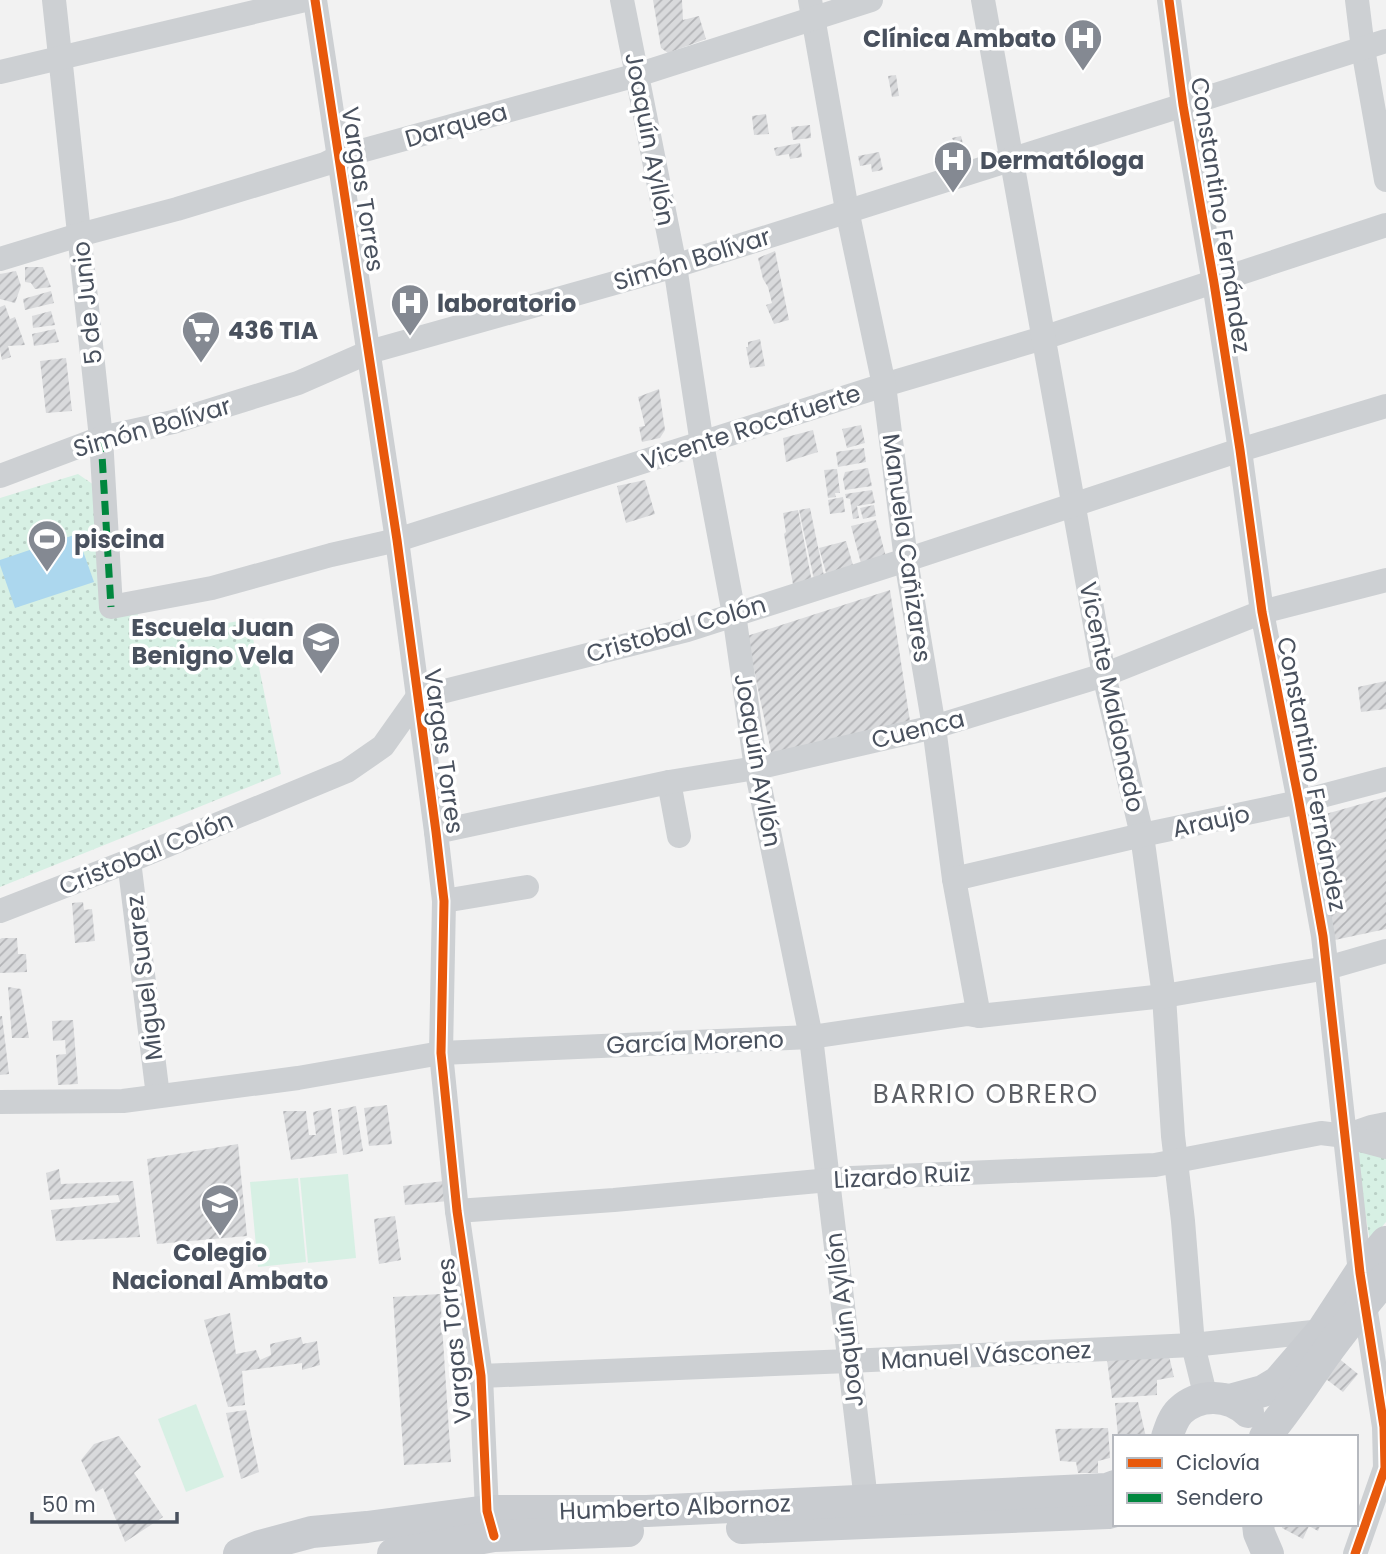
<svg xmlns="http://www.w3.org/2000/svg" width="1386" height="1554" viewBox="0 0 1386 1554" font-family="Poppins,sans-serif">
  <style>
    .grass { fill: url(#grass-dots) }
    .garden { fill: #d7f0e4 }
    .water { fill: #acd7ee }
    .building { fill: url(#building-hatch) }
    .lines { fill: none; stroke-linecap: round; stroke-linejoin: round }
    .minor { stroke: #cdd0d3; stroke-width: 24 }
    .major { stroke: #c9ccd0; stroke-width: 32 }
    .quiet { stroke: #00873e; stroke-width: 7; stroke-dasharray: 14 7; stroke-linecap: butt }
    .cycleway-casing { stroke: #fff; stroke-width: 13 }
    .cycleway { stroke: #e8590c; stroke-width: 9 }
    .labels { text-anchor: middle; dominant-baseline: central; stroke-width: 7; stroke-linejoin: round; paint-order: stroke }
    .poi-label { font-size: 24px; font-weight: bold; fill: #49515e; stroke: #fff; text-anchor: start }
    .street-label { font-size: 24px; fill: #49515e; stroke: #fff }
    .neighbourhood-label { font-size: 26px; letter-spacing: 2px; fill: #5d6066; stroke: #fff }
  </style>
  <defs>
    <pattern id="grass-dots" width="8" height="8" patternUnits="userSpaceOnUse" patternTransform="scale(1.75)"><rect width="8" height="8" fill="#d7f0e4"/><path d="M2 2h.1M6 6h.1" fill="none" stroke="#bad0c6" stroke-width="1.8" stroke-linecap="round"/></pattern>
    <pattern id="building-hatch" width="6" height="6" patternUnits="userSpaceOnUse" patternTransform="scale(1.75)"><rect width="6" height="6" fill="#d9dadc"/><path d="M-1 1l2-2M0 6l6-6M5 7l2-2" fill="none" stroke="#b2b3b6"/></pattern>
  </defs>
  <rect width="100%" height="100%" fill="#f2f2f2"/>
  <g class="grass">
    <polygon points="78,474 107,494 121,601 135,598 142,639 249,619 281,774 0,887 0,498"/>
    <polygon points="1386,1145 1386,1222 1370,1241 1354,1148"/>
  </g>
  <g class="garden">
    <polygon points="348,1174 356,1258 308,1263 300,1178"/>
    <polygon points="298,1178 306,1262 258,1267 250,1182"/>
    <polygon points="196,1404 224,1477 186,1492 158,1419"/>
  </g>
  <polygon class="water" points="77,534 94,582 15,608 0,565 0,560"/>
  <g class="building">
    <polygon points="653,0 682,0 683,20 699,16 706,39 668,53 661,48"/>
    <polygon points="896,75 899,96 892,97 888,76"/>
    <polygon points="766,114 769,134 754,135 752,116"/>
    <polygon points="810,125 811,138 793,140 791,127"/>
    <polygon points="961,136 965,151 954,155 951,143 954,142 952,138"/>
    <polygon points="800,143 802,157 790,159 789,154 776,156 774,148"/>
    <polygon points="879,152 883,170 872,172 871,164 860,166 858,156"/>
    <polygon points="775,251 789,320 774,324 766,305 772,303 768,287 763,279 758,258"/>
    <polygon points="25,267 43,267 51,287 35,289 31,283 25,282"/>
    <polygon points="16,271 21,286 15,303 0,299 0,274"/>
    <polygon points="51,291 54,303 25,310 23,299"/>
    <polygon points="5,305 10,319 15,317 25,345 8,346 11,357 2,360 0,350 0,307"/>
    <polygon points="51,311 55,325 33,328 32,316"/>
    <polygon points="55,329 59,342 34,346 32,334"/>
    <polygon points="760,339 765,366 750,368 746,347 748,347 748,342"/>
    <polygon points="66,358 72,411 46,413 40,361"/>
    <polygon points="659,389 665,430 660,438 642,442 639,427 645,426 638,397"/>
    <polygon points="861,425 865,443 847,448 842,429"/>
    <polygon points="813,430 818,452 786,462 783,438"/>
    <polygon points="864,448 866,462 838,467 836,452"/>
    <polygon points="868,468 872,486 845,490 843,479 845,472"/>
    <polygon points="837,469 840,493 835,493 836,497 828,498 824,470"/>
    <polygon points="645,480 655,514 626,523 617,486"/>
    <polygon points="872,490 875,503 857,506 859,518 853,519 850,499 846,498 845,494"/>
    <polygon points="843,497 845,512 830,514 828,500"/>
    <polygon points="874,505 876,516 863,519 860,508"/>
    <polygon points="810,508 825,581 815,584 799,510"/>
    <polygon points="798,510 813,587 794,590 784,534 786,532 783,513"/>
    <polygon points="876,520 888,564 863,571 851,526"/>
    <polygon points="846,541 855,572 828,580 819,548"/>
    <polygon points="890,590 911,728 773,761 747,636"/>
    <polygon points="1386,681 1386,709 1361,712 1358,687"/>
    <polygon points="1386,797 1386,929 1330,941 1308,819"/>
    <polygon points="83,902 84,910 92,909 95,941 75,943 72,903"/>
    <polygon points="2,938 17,938 18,954 26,954 27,972 0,973 0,939"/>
    <polygon points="8,987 21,989 29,1038 12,1038"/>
    <polygon points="0,1016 2,1016 9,1074 0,1075"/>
    <polygon points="73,1020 78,1084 58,1085 56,1055 66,1054 65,1040 53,1041 52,1021"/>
    <polygon points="387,1105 392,1144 369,1146 364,1108"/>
    <polygon points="356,1106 363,1151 343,1155 338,1110"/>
    <polygon points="331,1108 337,1153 291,1160 283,1111 306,1111 309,1135 316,1135 313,1112"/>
    <polygon points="238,1144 247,1236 157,1244 147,1159"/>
    <polygon points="59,1169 61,1184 133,1181 140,1237 56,1241 51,1210 120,1202 118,1195 50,1200 46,1173"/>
    <polygon points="444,1181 449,1201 405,1205 403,1186"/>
    <polygon points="395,1216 401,1260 379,1264 374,1219"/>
    <polygon points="440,1294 451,1462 404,1465 393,1297"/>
    <polygon points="230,1313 236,1354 256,1350 260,1360 271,1355 270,1344 301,1337 303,1344 317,1341 320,1365 302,1370 302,1363 242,1371 245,1405 228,1407 204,1320"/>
    <polygon points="1169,1356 1174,1377 1157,1380 1157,1395 1112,1398 1107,1360"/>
    <polygon points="1337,1357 1358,1374 1343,1392 1322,1376"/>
    <polygon points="1138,1402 1146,1437 1118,1437 1115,1403"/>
    <polygon points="246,1410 259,1472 241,1479 226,1413"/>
    <polygon points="1108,1428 1110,1458 1098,1461 1098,1473 1078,1473 1076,1462 1060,1461 1055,1429"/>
    <polygon points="119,1436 141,1467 134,1473 163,1517 125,1542 103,1488 96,1492 81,1460 94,1444"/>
    <polygon points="1283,1524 1321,1524 1318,1531 1309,1526 1303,1539 1282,1528"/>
  </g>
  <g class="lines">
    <g class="minor">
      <polyline points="54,0 101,438 111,607 212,588 331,555 397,540 884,385 1043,338 1386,225"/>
      <polyline points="315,0 397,540 436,832 444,901 441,1053 457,1211 481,1376 487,1511 492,1527"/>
      <polyline points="622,0 675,266 702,444 734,614 756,768 811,1037 866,1500 866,1516"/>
      <polyline points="810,0 847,210 884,385 906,560 934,727 954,879 979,1016"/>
      <polyline points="983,0 1104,675 1142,835 1164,996 1173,1136 1183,1221 1193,1345 1206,1398"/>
      <polyline points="1169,0 1183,105 1214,283 1240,450 1262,612 1299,802 1323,936 1360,1273 1384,1427 1385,1468 1355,1554"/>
      <polyline points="1357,0 1363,49 1386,180"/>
      <polyline points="0,72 305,0"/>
      <polyline points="0,259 79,235 177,209 325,164 339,157 637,75 871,0"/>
      <polyline points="0,476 101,438 173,422 298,383 369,352 675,266 1386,41"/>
      <polyline points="669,782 679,836"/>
      <polyline points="436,832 669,782 756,768 934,727 1104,675 1262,612 1386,580"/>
      <polyline points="129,861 158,1096"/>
      <polyline points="954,879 1142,835 1299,802 1386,779"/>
      <polyline points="444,901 527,887"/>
      <polyline points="0,911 129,861 347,771 383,746 417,698 687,630 906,560 1240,450 1386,406"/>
      <polyline points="0,1102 123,1101 298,1078 441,1053 811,1037 968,1014 979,1016 1164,996 1327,968 1386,951"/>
      <polyline points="1345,1136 1371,1127 1386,1124"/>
      <polyline points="457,1211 614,1200 851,1178 1155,1165 1321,1133 1345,1136 1386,1147"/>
      <polyline points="481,1376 849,1361 1193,1345 1322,1331"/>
    </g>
    <g class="major">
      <polyline points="1230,1400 1263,1391 1278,1382 1322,1331 1360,1273 1386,1242"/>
      <path d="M1167 1437C1170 1428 1173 1418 1180 1411 1199 1393 1229 1394 1248 1412"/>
      <path d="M1265 1437C1285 1413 1302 1388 1319 1363 1340 1333 1363 1305 1386 1278"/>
      <polyline points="1258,1524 1259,1533 1268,1554"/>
      <polyline points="742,1528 1108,1513 1115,1511"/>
      <polyline points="239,1554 260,1546 312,1532 367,1527 487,1511 647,1511 1107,1489 1115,1486"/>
      <polyline points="393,1554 494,1536 628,1531"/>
    </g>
    <polyline class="quiet" points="101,438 111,607"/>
    <g class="cycleway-casing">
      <g id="cycleway">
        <polyline points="315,0 397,540 436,832 444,901 441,1053 457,1211 481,1376 487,1511 494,1536"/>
        <polyline points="1169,0 1183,105 1214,283 1240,450 1262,612 1299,802 1323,936 1360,1273 1384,1427 1385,1468 1355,1554"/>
      </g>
    </g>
    <use href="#cycleway" class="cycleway"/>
  </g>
  <defs>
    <g id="hospital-pin" transform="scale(2.0125)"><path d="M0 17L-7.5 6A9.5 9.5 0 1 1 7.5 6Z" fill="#848992" stroke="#fff"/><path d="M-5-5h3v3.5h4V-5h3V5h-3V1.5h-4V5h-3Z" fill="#fff"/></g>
    <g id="supermarket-pin" transform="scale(2.0125)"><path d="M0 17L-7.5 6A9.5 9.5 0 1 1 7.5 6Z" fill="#848992" stroke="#fff"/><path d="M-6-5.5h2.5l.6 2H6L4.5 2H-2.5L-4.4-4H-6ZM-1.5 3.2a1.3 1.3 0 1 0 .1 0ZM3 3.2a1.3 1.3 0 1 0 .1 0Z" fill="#fff"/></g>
    <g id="stadium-pin" transform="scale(2.0125)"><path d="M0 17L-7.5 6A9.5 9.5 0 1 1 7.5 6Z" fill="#848992" stroke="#fff"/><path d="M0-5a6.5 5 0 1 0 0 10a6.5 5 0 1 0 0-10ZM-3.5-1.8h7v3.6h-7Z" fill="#fff"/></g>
    <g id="school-pin" transform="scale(2.0125)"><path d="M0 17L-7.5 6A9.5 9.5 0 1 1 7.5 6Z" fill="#848992" stroke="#fff"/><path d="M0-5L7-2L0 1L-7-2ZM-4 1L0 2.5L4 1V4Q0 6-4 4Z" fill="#fff"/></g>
  </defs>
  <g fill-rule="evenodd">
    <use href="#hospital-pin" x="1083" y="38"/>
    <use href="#hospital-pin" x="953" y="160"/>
    <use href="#hospital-pin" x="410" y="303"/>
    <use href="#supermarket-pin" x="201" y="330"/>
    <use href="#stadium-pin" x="47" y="539"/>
    <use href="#school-pin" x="321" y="641"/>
    <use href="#school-pin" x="220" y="1203"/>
  </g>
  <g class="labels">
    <g class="poi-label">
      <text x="1056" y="38" text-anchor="end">Clínica Ambato</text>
      <text x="980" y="160">Dermatóloga</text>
      <text x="437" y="303">laboratorio</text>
      <text x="228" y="330">436 TIA</text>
      <text x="74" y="539">piscina</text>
      <text x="294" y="627" text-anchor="end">Escuela Juan<tspan x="294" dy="28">Benigno Vela</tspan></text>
      <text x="220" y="1252" text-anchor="middle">Colegio<tspan x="220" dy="28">Nacional Ambato</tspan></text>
    </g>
    <g class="street-label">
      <text transform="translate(456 125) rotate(-16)">Darquea</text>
      <text transform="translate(650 139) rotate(79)">Joaquín Ayllón</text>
      <text transform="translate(363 189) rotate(81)">Vargas Torres</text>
      <text transform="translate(1221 215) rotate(81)">Constantino Fernández</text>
      <text transform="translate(692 259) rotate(-17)">Simón Bolívar</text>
      <text transform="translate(87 303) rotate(-96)">5 de Junio</text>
      <text transform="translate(152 427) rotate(-16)">Simón Bolívar</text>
      <text transform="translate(751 427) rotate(-18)">Vicente Rocafuerte</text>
      <text transform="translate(907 548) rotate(82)">Manuela Cañizares</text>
      <text transform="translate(676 629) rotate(-16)">Cristobal Colón</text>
      <text transform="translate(1112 697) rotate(78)">Vicente Maldonado</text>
      <text transform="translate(918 729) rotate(-14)">Cuenca</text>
      <text transform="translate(444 751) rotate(82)">Vargas Torres</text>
      <text transform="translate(758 760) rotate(80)">Joaquín Ayllón</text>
      <text transform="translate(1312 774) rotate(79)">Constantino Fernández</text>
      <text transform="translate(1211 821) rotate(-12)">Araujo</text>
      <text transform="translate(146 853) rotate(-22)">Cristobal Colón</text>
      <text transform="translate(144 978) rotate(-97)">Miguel Suarez</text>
      <text transform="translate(695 1042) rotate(-2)">García Moreno</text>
      <text transform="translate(902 1176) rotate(-3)">Lizardo Ruiz</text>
      <text transform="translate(844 1320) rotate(-97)">Joaquín Ayllón</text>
      <text transform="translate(454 1341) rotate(-96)">Vargas Torres</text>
      <text transform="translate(986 1355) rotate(-3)">Manuel Vásconez</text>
      <text transform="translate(675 1507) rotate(-2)">Humberto Albornoz</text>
    </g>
    <g class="neighbourhood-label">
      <text x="986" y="1094">BARRIO OBRERO</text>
    </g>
  </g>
  <rect x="1113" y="1435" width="245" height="91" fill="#ffffff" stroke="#b6b9bf" stroke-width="2"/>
  <rect x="1127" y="1458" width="35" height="10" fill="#e8590c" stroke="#b6b9bf" stroke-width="2"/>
  <text x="1176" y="1470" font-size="21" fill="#49515e">Ciclovía</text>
  <rect x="1127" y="1493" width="35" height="10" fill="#00873e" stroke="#b6b9bf" stroke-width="2"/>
  <text x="1176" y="1505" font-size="21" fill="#49515e">Sendero</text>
  <path d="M32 1512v10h145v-10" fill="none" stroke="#49515e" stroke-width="3.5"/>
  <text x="42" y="1512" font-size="21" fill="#49515e" stroke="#ffffff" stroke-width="5" paint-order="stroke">50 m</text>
</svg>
